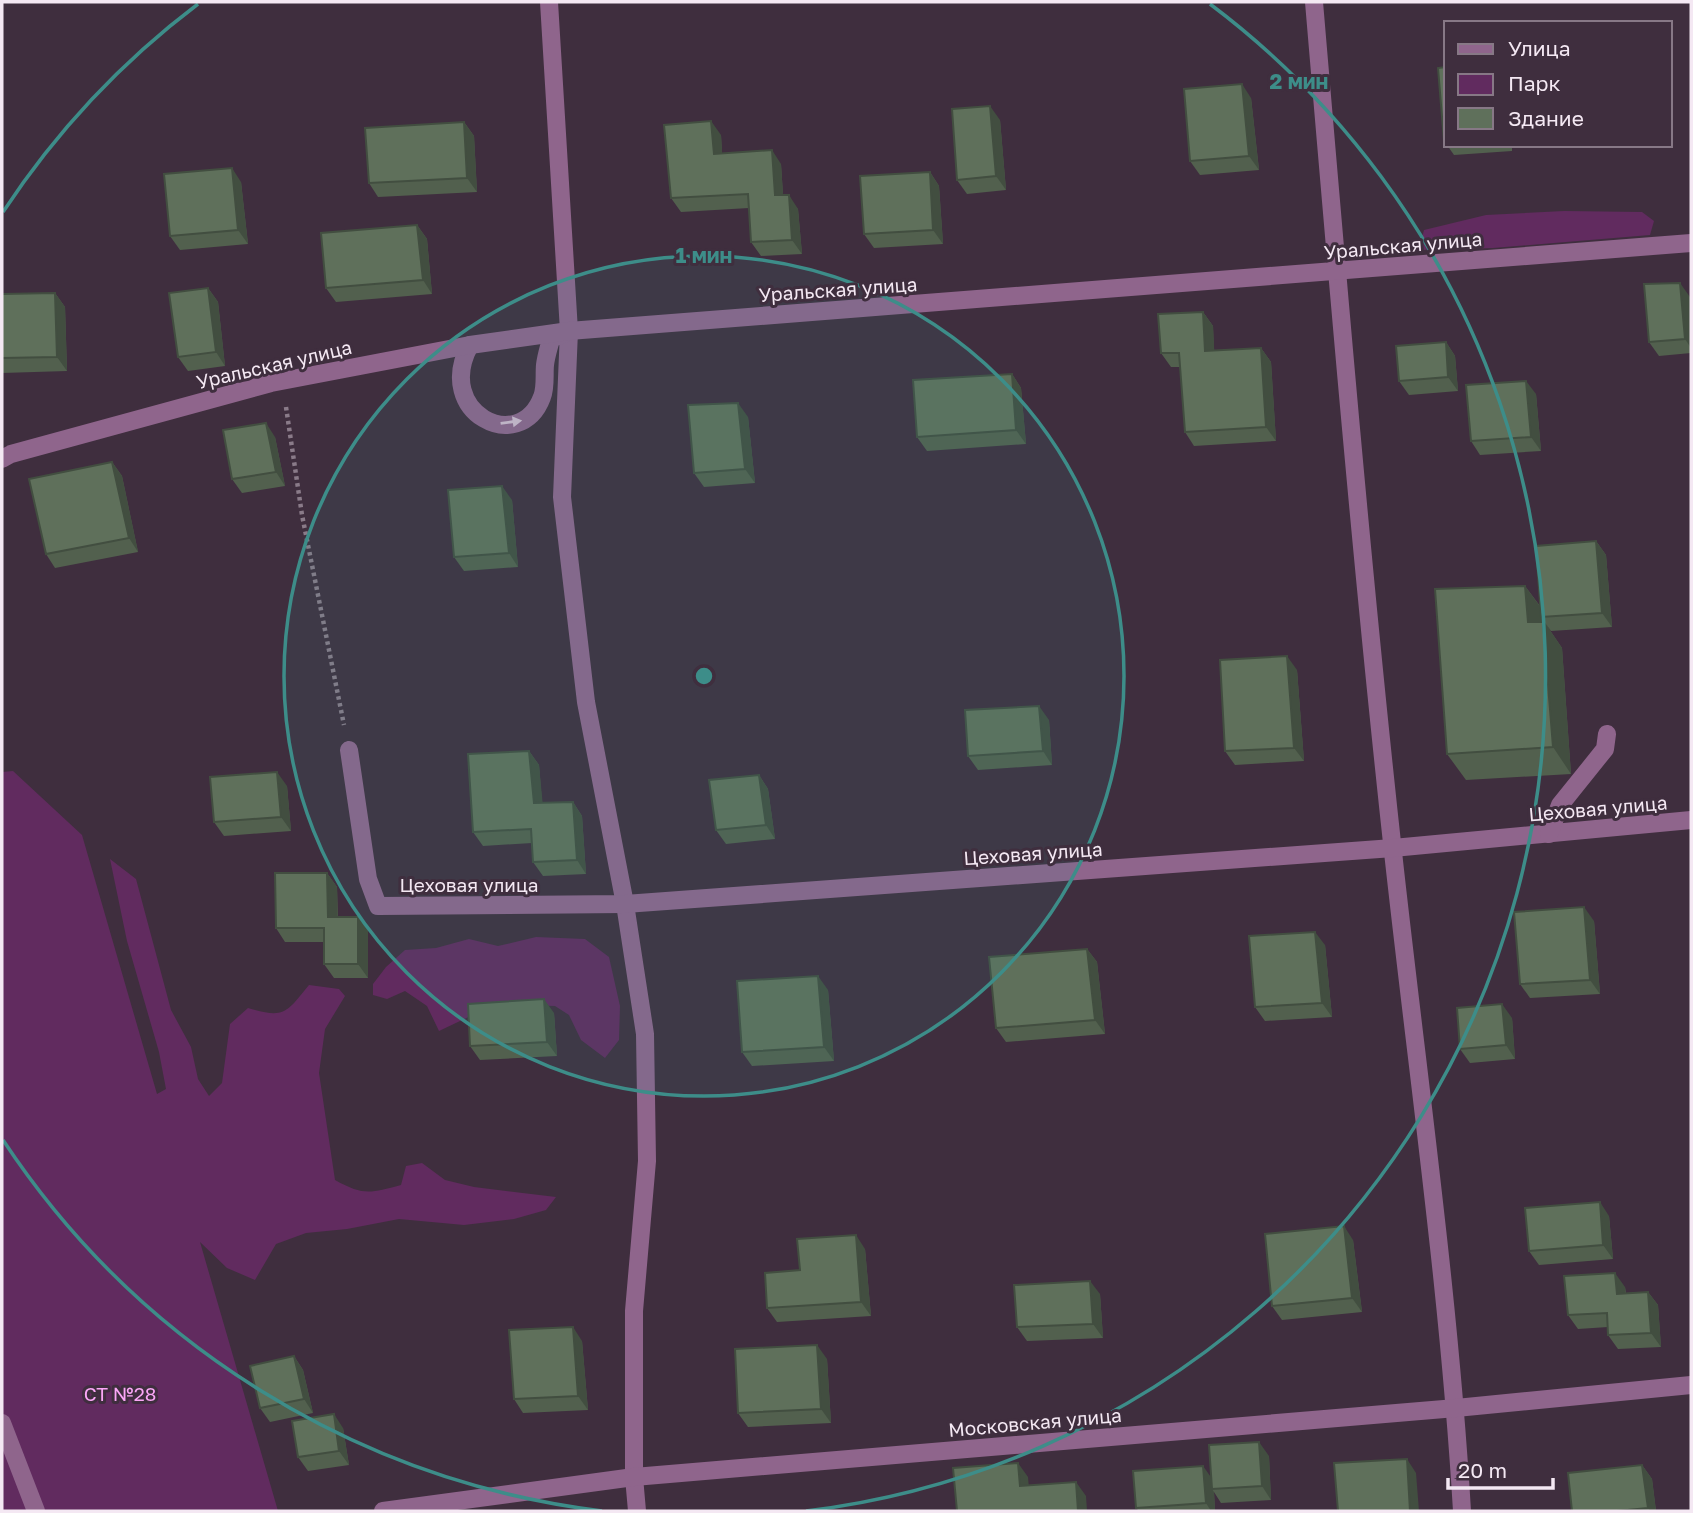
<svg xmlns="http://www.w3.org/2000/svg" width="1693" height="1513" viewBox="0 0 1693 1513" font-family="'Golos Text',sans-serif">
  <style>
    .green { fill: #612b5f }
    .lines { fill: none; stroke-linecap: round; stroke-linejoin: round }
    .path { stroke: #8a7b89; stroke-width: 4.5; stroke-dasharray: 3.5 3.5; stroke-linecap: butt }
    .minor { stroke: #8f658c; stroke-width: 18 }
    .wall { fill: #52604e }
    .shaded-wall { fill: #424e40 }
    .building { fill: #5f705b; stroke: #424e40; stroke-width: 2 }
    .oneway { fill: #d1bacf }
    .ring { fill: none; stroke: #3d8d89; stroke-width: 3.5 }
    .labels { text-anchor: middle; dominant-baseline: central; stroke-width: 6; stroke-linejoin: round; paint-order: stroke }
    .street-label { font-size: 19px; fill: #f4e8f3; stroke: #3f2e3e }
    .park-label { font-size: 19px; fill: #fba6f7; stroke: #3f2e3e }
    .centre { fill: #3d8d89; stroke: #3f2e3e; stroke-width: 3.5 }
    .ring-label { font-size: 21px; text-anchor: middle; font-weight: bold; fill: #3d8d89; stroke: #3f2e3e; stroke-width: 6; stroke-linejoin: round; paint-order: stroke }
  </style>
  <rect width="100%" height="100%" fill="#3f2e3e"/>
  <g class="green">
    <polygon points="1564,211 1642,212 1654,221 1650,235 1493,248 1419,250 1424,230 1486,215"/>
    <path d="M13 771 82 835 157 1094 166 1089 159 1052 127 941 110 859 136 879 171 1010 191 1047 198 1079 209 1096 222 1083 230 1024 248 1008C285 1019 286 1013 309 985L339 989 345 996 325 1029 319 1073 335 1180C364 1196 370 1193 401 1185L406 1166 422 1163 445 1180 474 1187 556 1197 546 1210 514 1219 464 1225 399 1219 347 1229 306 1233 276 1244 255 1280 227 1268 200 1242 278 1511H2V772Z"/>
    <polygon points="536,937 585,939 609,957 620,1006 619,1040 605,1058 581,1040 569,1015 555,1006 525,1005 479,1012 439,1031 427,1006 405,991 387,999 373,995 373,984 386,967 405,950 436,948 469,939 498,946"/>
  </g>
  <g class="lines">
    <polyline class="path" points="286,407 302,515 344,725"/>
    <g class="minor">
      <polyline points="549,2 569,331 562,497 586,702 625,904 645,1034 647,1161 634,1311 634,1477 637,1511"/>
      <path d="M1314 2C1338 285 1362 569 1393 852 1417 1071 1449 1291 1462 1511"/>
      <path d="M470 345C433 413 520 456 542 397 546 387 544 375 545 365 546 356 549 347 551 339L566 333"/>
      <polyline points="2,459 11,454 271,383 470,345 569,331 1691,243"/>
      <polyline points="349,750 368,879 378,906 625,904 1393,848 1691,820"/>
      <polyline points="1549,834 1560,805 1605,749 1607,734"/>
      <polyline points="2,1423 36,1511"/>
      <polyline points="383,1511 634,1477 1456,1408 1691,1385"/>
    </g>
  </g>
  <g class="wall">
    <polygon points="1251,98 1259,170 1200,175 1190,161"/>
    <polygon points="1000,120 1006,190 967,194 957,180"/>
    <polygon points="464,122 474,136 477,192 378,197 369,183"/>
    <polygon points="721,135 722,154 781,164 783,195 798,209 802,254 761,256 751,242 749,208 681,212 671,198"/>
    <polygon points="1447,145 1512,145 1512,151 1454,155"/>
    <polygon points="930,172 939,186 943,244 874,248 864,234"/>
    <polygon points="241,182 248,244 180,250 170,236"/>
    <polygon points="417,225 427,239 432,294 336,302 326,288"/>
    <polygon points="208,288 218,302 225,366 188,371 178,357"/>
    <polygon points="55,293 65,307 67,371 2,373 2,294"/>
    <polygon points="1690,297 1691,353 1659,356 1649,342"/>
    <polygon points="1203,312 1213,326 1214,351 1261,348 1271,362 1276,441 1194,446 1185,432 1180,367 1171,367 1161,353"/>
    <polygon points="1446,342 1455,356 1458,391 1409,395 1399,381"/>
    <polygon points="1012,374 1021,388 1026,444 927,451 917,437"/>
    <polygon points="1536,394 1541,451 1480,455 1471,441"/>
    <polygon points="748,417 755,483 704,487 694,473"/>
    <polygon points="275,437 285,486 242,493 232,479"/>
    <polygon points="112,462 122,476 138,552 55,568 46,554"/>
    <polygon points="512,500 518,567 464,571 454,557"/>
    <polygon points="1596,541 1606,555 1612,627 1551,631 1545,623 1562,648 1571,774 1466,780 1447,754 1525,586 1540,606"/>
    <polygon points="1297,670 1304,761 1235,765 1225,751"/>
    <polygon points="1049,720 1052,765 978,770 968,756"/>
    <polygon points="529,751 539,765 542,803 573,802 582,816 586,874 543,876 533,862 532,843 483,846 473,832"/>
    <polygon points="759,775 768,789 775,839 726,844 716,830"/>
    <polygon points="287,786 291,831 224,836 214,822"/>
    <polygon points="327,873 337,887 338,917 358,917 368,931 368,978 334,978 324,964 324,942 285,942 276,928"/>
    <polygon points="1594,921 1600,994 1530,998 1520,984"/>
    <polygon points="1325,945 1332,1017 1265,1021 1255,1007"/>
    <polygon points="1087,949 1097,962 1105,1034 1006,1042 996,1028"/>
    <polygon points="828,990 834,1061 752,1066 742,1052"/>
    <polygon points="554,1013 557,1056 480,1060 470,1046"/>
    <polygon points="1512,1018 1515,1059 1470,1063 1460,1049"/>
    <polygon points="1609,1216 1613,1259 1539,1265 1529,1251"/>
    <polygon points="1353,1240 1362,1312 1282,1320 1272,1306"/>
    <polygon points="865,1249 871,1316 777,1322 767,1308 800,1270"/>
    <polygon points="1625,1287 1626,1293 1648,1292 1658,1305 1661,1347 1618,1349 1608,1335 1608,1327 1578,1329 1568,1315"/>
    <polygon points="1100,1294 1103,1338 1027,1341 1017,1327"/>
    <polygon points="582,1341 588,1410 523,1413 514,1399"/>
    <polygon points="294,1356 303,1370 313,1413 270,1422 260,1408"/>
    <polygon points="827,1359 831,1423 748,1427 738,1413"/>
    <polygon points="343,1428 349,1465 308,1471 298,1457"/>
    <polygon points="1269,1456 1271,1500 1221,1503 1214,1492 1215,1511 1139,1511 1136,1508 1211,1477"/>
    <polygon points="1642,1465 1652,1479 1656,1511 1572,1511"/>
  </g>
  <g class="shaded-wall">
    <polygon points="1242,84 1251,98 1259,170 1249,156"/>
    <polygon points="990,106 1000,120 1006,190 996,176"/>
    <polygon points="711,121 721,135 723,168 714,154"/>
    <polygon points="464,122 474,136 477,192 467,178"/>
    <polygon points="772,150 781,164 784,209 775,195"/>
    <polygon points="232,168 241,182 248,244 238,230"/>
    <polygon points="930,172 939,186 943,244 933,230"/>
    <polygon points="789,195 798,209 802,254 792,240"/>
    <polygon points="417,225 427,239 432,294 423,280"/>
    <polygon points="1680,283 1690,297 1691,348 1685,339"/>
    <polygon points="208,288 218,302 225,366 216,352"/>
    <polygon points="55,293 65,307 67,371 57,357"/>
    <polygon points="1203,312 1213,326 1215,365 1205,351"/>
    <polygon points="1446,342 1455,356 1458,391 1448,377"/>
    <polygon points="1261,348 1271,362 1276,441 1266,427"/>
    <polygon points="1012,374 1021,388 1026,444 1016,430"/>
    <polygon points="1526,381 1536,394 1541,451 1531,437"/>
    <polygon points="738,403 748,417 755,483 745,469"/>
    <polygon points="266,423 275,437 285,486 276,472"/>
    <polygon points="112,462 122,476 138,552 129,538"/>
    <polygon points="502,486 512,500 518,567 509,553"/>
    <polygon points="1596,541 1606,555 1612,627 1602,613"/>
    <polygon points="1525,586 1544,612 1541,617 1562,648 1571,774 1553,747 1528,622"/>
    <polygon points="1287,656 1297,670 1304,761 1294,748"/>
    <polygon points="1039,706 1049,720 1052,765 1043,751"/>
    <polygon points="529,751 539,765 544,817 534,803"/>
    <polygon points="277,772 287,786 291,831 281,817"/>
    <polygon points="759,775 768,789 775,839 766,825"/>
    <polygon points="573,802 582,816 586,874 577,860"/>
    <polygon points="327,873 337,887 338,931 328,917"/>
    <polygon points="1584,907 1594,921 1600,994 1590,980"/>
    <polygon points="358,917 368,931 368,978 358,964"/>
    <polygon points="1315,932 1325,945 1332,1017 1322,1003"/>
    <polygon points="1087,949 1097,962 1105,1034 1095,1020"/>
    <polygon points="818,976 828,990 834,1061 824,1047"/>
    <polygon points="544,999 554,1013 557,1056 547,1042"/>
    <polygon points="1502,1004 1512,1018 1515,1059 1506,1045"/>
    <polygon points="1600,1202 1609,1216 1613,1259 1603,1245"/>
    <polygon points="1344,1226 1353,1240 1362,1312 1352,1298"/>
    <polygon points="856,1235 865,1249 871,1316 861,1302"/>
    <polygon points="1615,1273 1625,1287 1627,1308 1617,1294"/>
    <polygon points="1090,1281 1100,1294 1103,1338 1093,1324"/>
    <polygon points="1648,1292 1658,1305 1661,1347 1651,1333"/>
    <polygon points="573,1327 582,1341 588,1410 578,1396"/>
    <polygon points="817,1345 827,1359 831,1423 821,1409"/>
    <polygon points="294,1356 303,1370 313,1413 304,1399"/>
    <polygon points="334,1414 343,1428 349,1465 339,1451"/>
    <polygon points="1259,1442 1269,1456 1271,1500 1262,1486"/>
    <polygon points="1407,1459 1416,1473 1419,1511 1410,1511"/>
    <polygon points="1018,1463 1028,1477 1030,1500 1020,1486"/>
    <polygon points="1642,1465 1652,1479 1656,1511 1650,1511 1648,1508"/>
    <polygon points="1203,1466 1213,1480 1212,1489 1214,1492 1215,1511 1211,1511 1206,1503"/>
    <polygon points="1076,1482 1086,1496 1087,1511 1078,1511"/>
  </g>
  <g class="building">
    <polygon points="1446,67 1446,141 1444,141 1438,68"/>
    <polygon points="1242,84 1249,156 1190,161 1184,89"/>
    <polygon points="990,106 996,176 957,180 952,109"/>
    <polygon points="711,121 714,154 772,150 775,195 789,195 792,240 751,242 748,194 671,198 664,125"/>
    <polygon points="464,122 467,178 369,183 365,128"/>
    <polygon points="232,168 238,230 170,236 164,174"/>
    <polygon points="930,172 933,230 864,234 860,176"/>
    <polygon points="417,225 423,280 326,288 321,233"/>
    <polygon points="1680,283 1685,339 1649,342 1644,284"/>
    <polygon points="208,288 216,352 178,357 169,293"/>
    <polygon points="55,293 57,357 2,358 2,294"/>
    <polygon points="1203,312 1205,351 1261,348 1266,427 1185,432 1179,353 1161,353 1158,314"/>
    <polygon points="1446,342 1448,377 1399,381 1396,346"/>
    <polygon points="1012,374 1016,430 917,437 913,380"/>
    <polygon points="1526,381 1531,437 1471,441 1466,385"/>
    <polygon points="738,403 745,469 694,473 688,405"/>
    <polygon points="266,423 276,472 232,479 223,430"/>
    <polygon points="112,462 129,538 46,554 29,479"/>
    <polygon points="502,486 509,553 454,557 448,490"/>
    <polygon points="1596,541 1602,613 1541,617 1536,546"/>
    <polygon points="1525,586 1528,622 1543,622 1553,747 1447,754 1435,589"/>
    <polygon points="1287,656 1294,748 1225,751 1220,660"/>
    <polygon points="1039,706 1043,751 968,756 965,710"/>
    <polygon points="529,751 534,803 573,802 577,860 533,862 531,829 473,832 468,754"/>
    <polygon points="277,772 281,817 214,822 210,777"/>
    <polygon points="759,775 766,825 716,830 709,780"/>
    <polygon points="275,873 327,873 328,917 358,917 358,964 324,964 324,928 276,928"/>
    <polygon points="1584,907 1590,980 1520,984 1514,912"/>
    <polygon points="1315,932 1322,1003 1255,1007 1249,936"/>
    <polygon points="1087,949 1095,1020 996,1028 989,957"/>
    <polygon points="818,976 824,1047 742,1052 737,981"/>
    <polygon points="544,999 547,1042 470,1046 468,1004"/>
    <polygon points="1502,1004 1506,1045 1460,1049 1457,1008"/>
    <polygon points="1600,1202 1603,1245 1529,1251 1525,1208"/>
    <polygon points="1344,1226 1352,1298 1272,1306 1265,1234"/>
    <polygon points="856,1235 861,1302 767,1308 765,1273 800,1270 797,1239"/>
    <polygon points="1615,1273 1617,1294 1648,1292 1651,1333 1608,1335 1607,1313 1568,1315 1564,1276"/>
    <polygon points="1090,1281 1093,1324 1017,1327 1014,1285"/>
    <polygon points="573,1327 578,1396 514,1399 509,1330"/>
    <polygon points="817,1345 821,1409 738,1413 735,1349"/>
    <polygon points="294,1356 304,1399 260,1408 250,1366"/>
    <polygon points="334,1414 339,1451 298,1457 292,1421"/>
    <polygon points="1259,1442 1262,1486 1212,1489 1209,1445"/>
    <polygon points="1407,1459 1410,1511 1338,1511 1334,1463"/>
    <polygon points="1018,1463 1020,1486 1076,1482 1078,1511 957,1511 953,1468"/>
    <polygon points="1642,1465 1648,1508 1617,1511 1572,1511 1568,1473"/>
    <polygon points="1203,1466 1206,1503 1136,1508 1133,1471"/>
  </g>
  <defs><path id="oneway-solid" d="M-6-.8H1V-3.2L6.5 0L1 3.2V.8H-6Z" transform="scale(1.75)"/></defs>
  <use class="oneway" href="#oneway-solid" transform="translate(511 422) rotate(-8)"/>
  <circle cx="704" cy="676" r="420" fill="#3d8d89" fill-opacity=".12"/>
  <g class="ring">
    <circle cx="704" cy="676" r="420"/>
    <path d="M602 1511A841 841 0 0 1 3 1140M3 212A841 841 0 0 1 198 4M1210 4A841 841 0 0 1 806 1511"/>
  </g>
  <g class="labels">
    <g class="street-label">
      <text transform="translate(1403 245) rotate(-5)">Уральская улица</text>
      <text transform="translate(838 289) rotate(-4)">Уральская улица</text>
      <text transform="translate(274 364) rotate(-13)">Уральская улица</text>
      <text transform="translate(1598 808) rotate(-5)">Цеховая улица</text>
      <text transform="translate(1033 853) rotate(-4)">Цеховая улица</text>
      <text x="469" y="884">Цеховая улица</text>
      <text transform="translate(1035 1422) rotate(-5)">Московская улица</text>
    </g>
    <g class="park-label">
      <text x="120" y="1393">СТ №28</text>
    </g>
  </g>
  <circle cx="704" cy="676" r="10" class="centre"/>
  <g class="ring-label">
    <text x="1299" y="89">2 мин</text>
    <text x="704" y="263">1 мин</text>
  </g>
  <rect width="1693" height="1513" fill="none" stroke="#f4e8f3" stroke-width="7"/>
  <rect x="1444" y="21" width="228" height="126" fill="#3f2e3e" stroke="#877886" stroke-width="2"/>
  <rect x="1458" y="44" width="35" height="10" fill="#8f658c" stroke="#877886" stroke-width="2"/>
  <text x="1508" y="56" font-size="21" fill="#f4e8f3">Улица</text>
  <rect x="1458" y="74" width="35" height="21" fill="#612b5f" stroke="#877886" stroke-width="2"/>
  <text x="1508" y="91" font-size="21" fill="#f4e8f3">Парк</text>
  <rect x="1458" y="108" width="35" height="21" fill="#5f705b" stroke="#877886" stroke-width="2"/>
  <text x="1508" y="126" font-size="21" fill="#f4e8f3">Здание</text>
  <path d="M1448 1478v10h105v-10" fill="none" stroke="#f4e8f3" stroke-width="3.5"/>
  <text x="1458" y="1478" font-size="21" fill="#f4e8f3" stroke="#3f2e3e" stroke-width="5" paint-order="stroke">20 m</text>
</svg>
